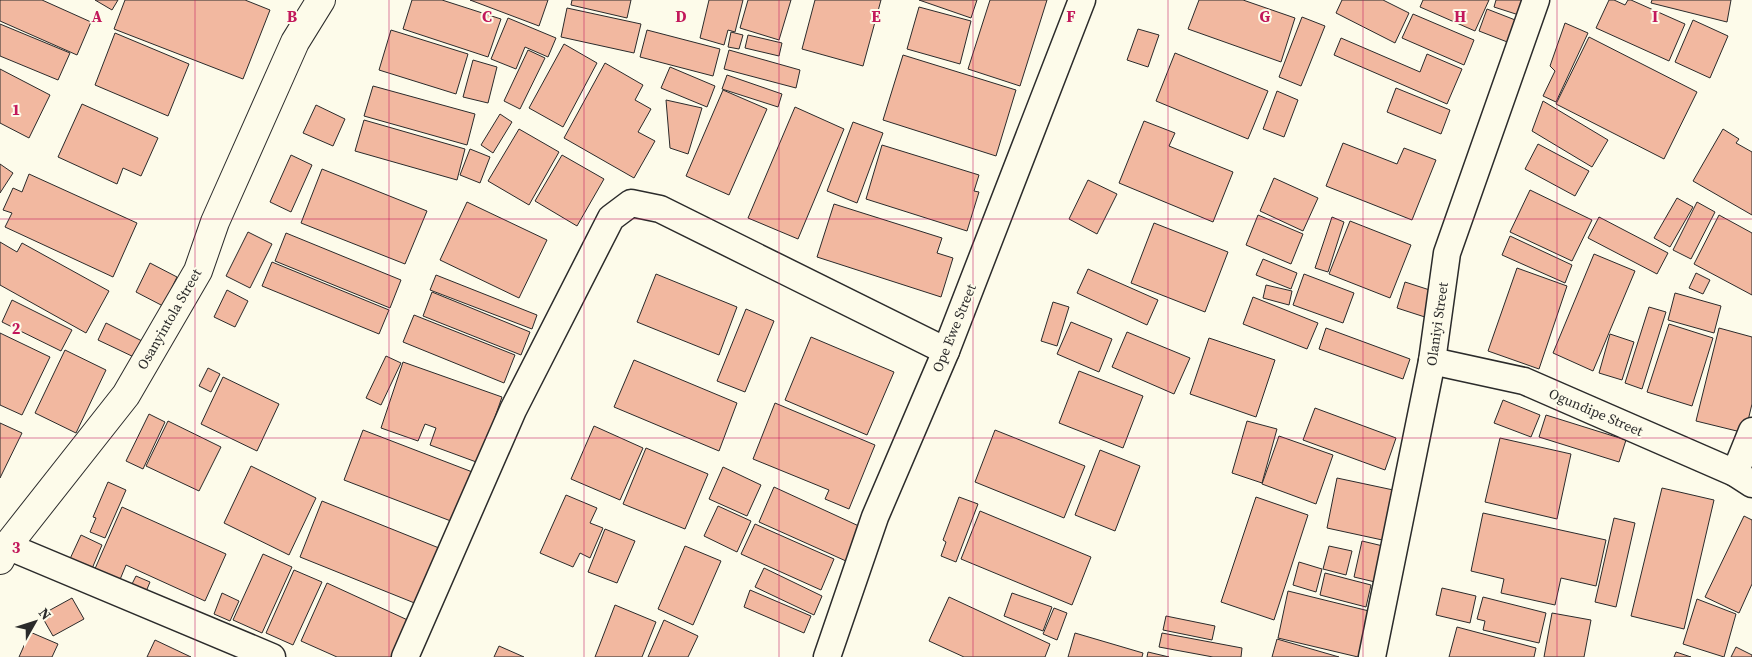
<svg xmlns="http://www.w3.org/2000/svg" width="1752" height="657" viewBox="0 0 1752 657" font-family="'Source Serif 4',serif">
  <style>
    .building { fill: #f2b8a0; stroke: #2b2b2b }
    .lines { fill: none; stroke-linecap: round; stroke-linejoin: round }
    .minor-casing { stroke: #2b2b2b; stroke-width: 29 }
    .tertiary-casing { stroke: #2b2b2b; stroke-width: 30 }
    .minor { stroke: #fdfbea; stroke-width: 26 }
    .tertiary { stroke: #fdfbea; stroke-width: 28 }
    .grid { fill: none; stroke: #c2185b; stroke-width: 1; stroke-opacity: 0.55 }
    .labels { text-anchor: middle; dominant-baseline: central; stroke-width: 4; stroke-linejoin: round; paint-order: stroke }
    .street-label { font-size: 14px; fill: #2b2b2b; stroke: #fdfbea }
    .grid-label { font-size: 16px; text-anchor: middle; font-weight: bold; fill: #c2185b; stroke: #fdfbea; stroke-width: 4; stroke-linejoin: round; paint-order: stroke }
  </style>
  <rect width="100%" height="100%" fill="#fdfbea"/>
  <g class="building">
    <polygon points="0,0 42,0 91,22 77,55 0,21"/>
    <polygon points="95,0 118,0 112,10"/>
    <polygon points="125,0 245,0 270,10 243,79 114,29"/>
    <polygon points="412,0 442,0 501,19 488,57 403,29"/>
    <polygon points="470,0 548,0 539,26"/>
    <polygon points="572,0 631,0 627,18 571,5"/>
    <polygon points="709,0 743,0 735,32 728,30 724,45 700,38"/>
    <polygon points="748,0 791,0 779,40 740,28"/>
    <polygon points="815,0 881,0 863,66 802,49"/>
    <polygon points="919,0 977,0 971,18"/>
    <polygon points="990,0 1047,0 1020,86 968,69"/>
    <polygon points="1199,0 1243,0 1295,18 1281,62 1188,29"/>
    <polygon points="1342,0 1383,0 1409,13 1395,43 1336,13"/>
    <polygon points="1423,0 1489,0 1475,31 1420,7"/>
    <polygon points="1496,0 1527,0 1522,16 1494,7"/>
    <polygon points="1609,0 1614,0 1625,5 1628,0 1631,0 1685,24 1669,61 1596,28"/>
    <polygon points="1652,0 1731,0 1727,22 1651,3"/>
    <polygon points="919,7 971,21 960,64 907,49"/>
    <polygon points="567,8 641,24 634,53 561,37"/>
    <polygon points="1487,9 1523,23 1515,45 1479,31"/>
    <polygon points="1413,14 1474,40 1464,65 1402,38"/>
    <polygon points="1302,17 1325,26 1301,86 1279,77"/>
    <polygon points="508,18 556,38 548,57 525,47 516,69 491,59"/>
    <polygon points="1693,20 1728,36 1710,78 1675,62"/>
    <polygon points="1565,23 1588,33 1556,102 1543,96 1555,71 1550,66"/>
    <polygon points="0,24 70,53 58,80 0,56"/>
    <polygon points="1138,29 1159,35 1148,67 1127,60"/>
    <polygon points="391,30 468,54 456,94 379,70"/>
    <polygon points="647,30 720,49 713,76 640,57"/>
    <polygon points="731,32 743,35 739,49 728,47"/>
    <polygon points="115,33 189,64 168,116 95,85"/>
    <polygon points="748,35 782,43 779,56 745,48"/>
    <polygon points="1589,37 1697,92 1664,159 1556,104"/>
    <polygon points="1341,38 1420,72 1427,54 1462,69 1447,104 1334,55"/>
    <polygon points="564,44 597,63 563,127 529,108"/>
    <polygon points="528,50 545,58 520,109 504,101"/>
    <polygon points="729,50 800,70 796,88 724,69"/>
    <polygon points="1175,53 1268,91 1248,139 1156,101"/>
    <polygon points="903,55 1016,90 996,156 883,120"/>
    <polygon points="473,60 497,67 488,103 463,97"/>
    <polygon points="605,63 643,85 635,100 651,109 638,132 655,141 634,178 564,138"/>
    <polygon points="670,67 715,86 707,107 661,88"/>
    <polygon points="0,69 50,95 29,138 0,123"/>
    <polygon points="727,75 782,94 778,107 722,89"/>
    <polygon points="373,86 475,114 467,145 364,116"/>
    <polygon points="1396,88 1450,110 1441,134 1387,112"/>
    <polygon points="723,90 767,109 729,195 686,176"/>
    <polygon points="1277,91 1298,100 1284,137 1263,129"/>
    <polygon points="666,100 702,108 688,154 670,148"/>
    <polygon points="1543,101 1608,140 1592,167 1532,131"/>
    <polygon points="82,104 158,138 141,176 123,168 117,184 58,157"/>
    <polygon points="316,105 345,119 333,146 303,133"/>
    <polygon points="795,107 844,129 798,239 748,218"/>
    <polygon points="500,114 512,122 493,153 481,145"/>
    <polygon points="364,120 465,149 457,180 355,151"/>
    <polygon points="1144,121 1175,133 1169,146 1233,172 1213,222 1119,183"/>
    <polygon points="853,122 883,133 857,203 827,191"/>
    <polygon points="519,129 559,152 529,205 488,181"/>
    <polygon points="1723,129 1739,139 1736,143 1752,152 1752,215 1693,181"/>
    <polygon points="1343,143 1397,164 1404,148 1436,160 1412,220 1326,186"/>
    <polygon points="1538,144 1589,171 1575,196 1525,169"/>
    <polygon points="882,145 979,175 974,191 979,192 967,231 866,199"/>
    <polygon points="470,149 490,157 480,183 460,175"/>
    <polygon points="291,155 312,165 291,212 270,202"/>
    <polygon points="562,155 604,179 577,226 535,201"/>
    <polygon points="0,164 13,173 0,193"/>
    <polygon points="322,169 427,211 405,264 301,223"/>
    <polygon points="29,174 137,223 113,277 5,227 12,213 3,210 13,188 22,192"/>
    <polygon points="1274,178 1318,198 1303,231 1260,211"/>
    <polygon points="1088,180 1117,194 1097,234 1069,219"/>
    <polygon points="1530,190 1592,220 1572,261 1510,232"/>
    <polygon points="1677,198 1693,207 1670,247 1654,238"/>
    <polygon points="467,202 547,240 519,298 440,260"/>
    <polygon points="1697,202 1715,212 1691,259 1673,250"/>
    <polygon points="834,204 942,238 937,253 953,258 941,297 817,257"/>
    <polygon points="1258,215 1303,234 1291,264 1246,245"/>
    <polygon points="1719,215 1752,233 1752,295 1694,264"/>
    <polygon points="1332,217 1344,222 1328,272 1315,268"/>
    <polygon points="1599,217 1668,253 1657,274 1588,238"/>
    <polygon points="1350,221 1411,245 1390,298 1329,274"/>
    <polygon points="1154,223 1228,252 1205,312 1131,283"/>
    <polygon points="248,232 272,244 250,288 226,276"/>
    <polygon points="286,233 401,280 390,308 275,261"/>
    <polygon points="1510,236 1572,265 1565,283 1502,255"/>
    <polygon points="0,242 17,252 22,243 109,291 86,333 0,285"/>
    <polygon points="1594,254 1635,271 1593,371 1553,353"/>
    <polygon points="1263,259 1297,273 1291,289 1256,275"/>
    <polygon points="272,262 389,310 379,334 262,286"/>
    <polygon points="150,263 177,277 163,306 136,292"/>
    <polygon points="1517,268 1567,286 1539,369 1488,351"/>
    <polygon points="1088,269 1158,300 1147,325 1077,293"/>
    <polygon points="1696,273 1710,280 1703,294 1689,288"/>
    <polygon points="656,274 737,307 719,355 637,322"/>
    <polygon points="1304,274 1354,293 1343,323 1293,305"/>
    <polygon points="436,275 537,315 532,329 430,290"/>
    <polygon points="1405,282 1439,293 1431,319 1397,308"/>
    <polygon points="1266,285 1292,291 1289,305 1263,298"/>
    <polygon points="227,290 248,301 235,327 214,317"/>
    <polygon points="432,292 530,332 521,355 423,316"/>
    <polygon points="1675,293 1721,306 1714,333 1668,320"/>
    <polygon points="1253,297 1318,323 1307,349 1243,324"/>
    <polygon points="12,300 72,330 61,351 2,322"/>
    <polygon points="1053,302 1069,307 1057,346 1041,341"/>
    <polygon points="1649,307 1666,312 1642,389 1625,383"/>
    <polygon points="746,309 774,321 745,392 717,381"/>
    <polygon points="414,315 515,355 504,383 403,342"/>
    <polygon points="1071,322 1112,339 1099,372 1057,354"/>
    <polygon points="106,323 144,342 136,358 98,340"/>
    <polygon points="1669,324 1713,338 1692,406 1647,392"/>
    <polygon points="1326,328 1410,359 1403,379 1319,349"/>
    <polygon points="1719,328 1752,337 1752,404 1745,433 1696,421"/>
    <polygon points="1127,332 1190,358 1174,394 1112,367"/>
    <polygon points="0,333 50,357 22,415 0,405"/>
    <polygon points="1610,334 1634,342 1622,380 1599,373"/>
    <polygon points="811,337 894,372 867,435 785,400"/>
    <polygon points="1209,338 1275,360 1256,417 1190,394"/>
    <polygon points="65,350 106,370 76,433 35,413"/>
    <polygon points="386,356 401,363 381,405 366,398"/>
    <polygon points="634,360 737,403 719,451 614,407"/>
    <polygon points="403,362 502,397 479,463 430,445 436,428 425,424 418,441 381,428"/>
    <polygon points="208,368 220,374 211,392 199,386"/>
    <polygon points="1079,371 1143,396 1123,448 1059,423"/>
    <polygon points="223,377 279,404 257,451 201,424"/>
    <polygon points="1503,400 1540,415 1531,437 1494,423"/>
    <polygon points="775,403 875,445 849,509 825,499 829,490 753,459"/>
    <polygon points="1315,408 1396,438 1385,470 1303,440"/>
    <polygon points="149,414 165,422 143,469 126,461"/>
    <polygon points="1546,415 1626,440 1619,462 1539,437"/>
    <polygon points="168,421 221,447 199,491 146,466"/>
    <polygon points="1247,421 1277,429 1262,483 1232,473"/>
    <polygon points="0,423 22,433 0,478"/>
    <polygon points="594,426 643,448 620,500 571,479"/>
    <polygon points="363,430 475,473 456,523 344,480"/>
    <polygon points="995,430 1085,466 1064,518 975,482"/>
    <polygon points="1279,436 1333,455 1316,504 1262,484"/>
    <polygon points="1500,438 1571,454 1557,519 1485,502"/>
    <polygon points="646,448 708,474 685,529 623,504"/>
    <polygon points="1100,450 1140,466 1115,531 1075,515"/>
    <polygon points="251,466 316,498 289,555 224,523"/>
    <polygon points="723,467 761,485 747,516 709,499"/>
    <polygon points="1337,478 1398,491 1387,541 1327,528"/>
    <polygon points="108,482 126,490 105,538 90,532 96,518 93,517"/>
    <polygon points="774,487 861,527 846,561 759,522"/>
    <polygon points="1662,488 1714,500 1684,629 1631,616"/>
    <polygon points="566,495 597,508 590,523 603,528 590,558 580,553 573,567 540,553"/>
    <polygon points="959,497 978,504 956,562 941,556 946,542 943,540"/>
    <polygon points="1256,497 1308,515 1274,620 1221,602"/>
    <polygon points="322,501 439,548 417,604 300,557"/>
    <polygon points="718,506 751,521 737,552 704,536"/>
    <polygon points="122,507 226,554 205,601 126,565 119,582 94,571"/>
    <polygon points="980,511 1091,557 1072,605 961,559"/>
    <polygon points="1483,513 1606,540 1596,586 1561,578 1555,605 1501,593 1504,579 1471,571"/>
    <polygon points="1744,516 1752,520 1752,584 1739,613 1705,597"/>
    <polygon points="1614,518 1635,523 1616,607 1595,602"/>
    <polygon points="755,524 834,559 821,590 741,554"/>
    <polygon points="605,529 635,541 617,583 588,572"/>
    <polygon points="81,535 102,545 91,571 69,561"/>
    <polygon points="1362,541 1383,546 1375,582 1354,577"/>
    <polygon points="685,546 721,561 693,625 658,609"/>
    <polygon points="1329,546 1352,551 1346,575 1323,569"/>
    <polygon points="263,554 292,567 262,633 233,620"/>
    <polygon points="1299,562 1322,569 1316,592 1293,585"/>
    <polygon points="764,568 822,596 814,615 755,587"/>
    <polygon points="294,570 322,582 293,645 266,633"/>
    <polygon points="1325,573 1371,585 1366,607 1320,595"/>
    <polygon points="136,576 150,582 145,594 130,588"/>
    <polygon points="327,583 412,622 396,657 337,657 301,641"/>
    <polygon points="1442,588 1476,596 1470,623 1436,615"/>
    <polygon points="750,590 811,616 804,633 744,607"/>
    <polygon points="1288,591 1369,611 1358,657 1278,638"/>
    <polygon points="222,593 239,601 230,621 214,614"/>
    <polygon points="1012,593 1052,607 1043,631 1004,616"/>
    <polygon points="949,597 1050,644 1045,657 964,657 929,641"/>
    <polygon points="1483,597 1546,613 1539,643 1483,630 1485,621 1477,619"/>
    <polygon points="72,598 84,619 53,636 41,615"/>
    <polygon points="1697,599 1736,614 1724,657 1683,644"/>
    <polygon points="615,605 656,622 642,657 595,657"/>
    <polygon points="1054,608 1067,613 1057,640 1043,634"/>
    <polygon points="1552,613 1591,620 1584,657 1544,657"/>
    <polygon points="1166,616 1215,626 1212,640 1163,630"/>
    <polygon points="664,620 698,636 688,657 648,657"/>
    <polygon points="1457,627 1536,648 1534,657 1449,657"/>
    <polygon points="30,632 58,644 52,657 19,657"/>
    <polygon points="1075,633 1143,653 1142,657 1068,657"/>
    <polygon points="1162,633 1242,648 1241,657 1213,657 1159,647"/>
    <polygon points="1277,639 1339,657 1272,657"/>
    <polygon points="155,640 191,657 147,657"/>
    <polygon points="499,646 524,657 494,657"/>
    <polygon points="1736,647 1752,655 1752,657 1731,657"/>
    <polygon points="1148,652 1169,657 1147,657"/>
    <polygon points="1676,652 1691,657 1674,657"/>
  </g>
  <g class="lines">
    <g class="minor-casing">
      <g id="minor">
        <polyline points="1432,361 1524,381 1735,473 1752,484"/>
        <polyline points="1735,473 1752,431"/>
        <polyline points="7,546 272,657"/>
        <polyline points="405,657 513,410 611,218 631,203 660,209 946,351"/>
        <polyline points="827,657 875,517 946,351 1082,0"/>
        <polyline points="1372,657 1432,361 1447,253 1536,0"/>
      </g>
    </g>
    <g class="tertiary-casing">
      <polyline id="tertiary" points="0,560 7,546 126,395 198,271 215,222 295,42 321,0"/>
    </g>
    <use href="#minor" class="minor"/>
    <use href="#tertiary" class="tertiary"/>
  </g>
  <path class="grid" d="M195 0V657M389 0V657M584 0V657M779 0V657M973 0V657M1168 0V657M1363 0V657M1557 0V657M0 219H1752M0 438H1752"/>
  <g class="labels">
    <g class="street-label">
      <text transform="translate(169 319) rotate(-60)">Osanyintola Street</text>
      <text transform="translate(1437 324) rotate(-82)">Olaniyi Street</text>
      <text transform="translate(954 328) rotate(-68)">Ope Ewe Street</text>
      <text transform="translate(1596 412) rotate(23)">Ogundipe Street</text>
    </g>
  </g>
  <g class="grid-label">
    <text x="97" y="22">A</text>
    <text x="292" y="22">B</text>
    <text x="487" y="22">C</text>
    <text x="681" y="22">D</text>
    <text x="876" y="22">E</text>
    <text x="1071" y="22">F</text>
    <text x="1265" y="22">G</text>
    <text x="1460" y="22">H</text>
    <text x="1655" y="22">I</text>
    <text x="16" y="115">1</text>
    <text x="16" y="334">2</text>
    <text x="16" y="553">3</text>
  </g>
  <g transform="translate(35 622) rotate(51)" stroke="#fdfbea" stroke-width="4" paint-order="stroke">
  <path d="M0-4L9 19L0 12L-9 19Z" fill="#2b2b2b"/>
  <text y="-8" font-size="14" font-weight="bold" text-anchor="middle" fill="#2b2b2b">N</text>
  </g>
</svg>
